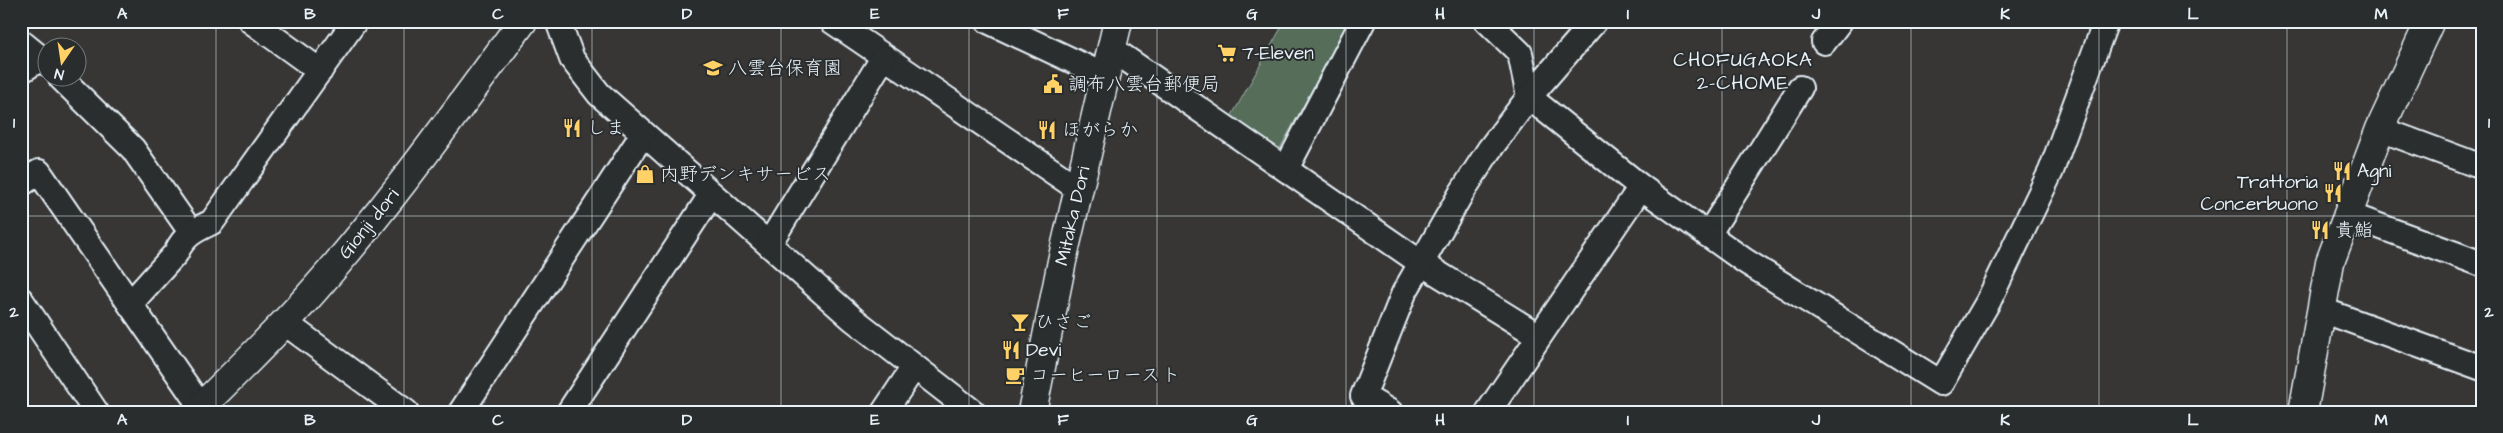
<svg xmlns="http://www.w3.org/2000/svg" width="2503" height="433" viewBox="0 0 2503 433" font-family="'Architects Daughter','Klee One',sans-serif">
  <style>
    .green { fill: #566d5a; stroke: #9fafa9 }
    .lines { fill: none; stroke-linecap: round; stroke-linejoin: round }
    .street-casing { stroke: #e8f1f8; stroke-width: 28 }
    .secondary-casing { stroke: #e8f1f8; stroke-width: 31 }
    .street { stroke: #2a2d2e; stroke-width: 24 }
    .secondary { stroke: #2a2d2e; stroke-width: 28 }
    .grid { fill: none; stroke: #e8f1f8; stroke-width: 1; stroke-opacity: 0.55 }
    .labels { text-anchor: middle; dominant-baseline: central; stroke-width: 4; stroke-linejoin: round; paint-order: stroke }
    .poi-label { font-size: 19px; fill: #e8f1f8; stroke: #2a2d2e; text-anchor: start }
    .street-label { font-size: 19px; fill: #e8f1f8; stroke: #2a2d2e }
    .neighbourhood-label { font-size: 20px; letter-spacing: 1px; fill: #e8f1f8; stroke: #2a2d2e }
    .neatline { fill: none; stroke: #e8f1f8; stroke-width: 2 }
    .grid-label { font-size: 16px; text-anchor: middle; font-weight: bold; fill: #e8f1f8 }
  </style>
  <rect width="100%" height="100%" fill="#373635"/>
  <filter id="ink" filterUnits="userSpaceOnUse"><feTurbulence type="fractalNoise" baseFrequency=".02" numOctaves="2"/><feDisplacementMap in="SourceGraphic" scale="10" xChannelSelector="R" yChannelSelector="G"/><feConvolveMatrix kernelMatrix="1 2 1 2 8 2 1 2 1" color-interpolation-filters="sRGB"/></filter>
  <g filter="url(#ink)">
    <polygon class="green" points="1285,21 1350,21 1279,150 1231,117"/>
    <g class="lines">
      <g class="street-casing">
        <g id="street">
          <polyline points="251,21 320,71"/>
          <polyline points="558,21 572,59 599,94 853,319 973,412"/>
          <polyline points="832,21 1080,190"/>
          <polyline points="988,21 1105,76"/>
          <polyline points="1487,21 1520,53 1529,97 1641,187"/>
          <polyline points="21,42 48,64"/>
          <polyline points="1824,42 1840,21"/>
          <polyline points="1112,49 1421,263 1539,336"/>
          <polyline points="21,71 41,58"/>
          <polyline points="61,78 133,149 191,232"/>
          <polyline points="2380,129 2482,167"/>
          <polyline points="1286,169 1363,21"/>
          <polyline points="21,184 39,172 201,407"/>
          <polyline points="2349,215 2482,264"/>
          <polyline points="1708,235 1800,88"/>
          <polyline points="769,244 883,58"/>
          <polyline points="21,300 96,412"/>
          <path d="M130 304 176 253C184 235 195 230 212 222L355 21"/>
          <polyline points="2322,310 2482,368"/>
          <polyline points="285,323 406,412"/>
          <polyline points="461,412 643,134"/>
          <polyline points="569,412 711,195"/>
          <polyline points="884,412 914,367"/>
          <polyline points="1390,412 1363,396 1404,293 1462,192 1489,150 1529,97 1595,21"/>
          <polyline points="1488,412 1641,187 1745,261 1941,383 1988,302 2051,171 2106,21"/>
        </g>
      </g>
      <g class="secondary-casing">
        <g id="secondary">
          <path d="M196 412C237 371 279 331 317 287 391 203 456 111 523 21"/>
          <polyline points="1032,412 1062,261 1118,21"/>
          <polyline points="2303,412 2330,262 2380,129 2430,21"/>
        </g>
      </g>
      <use href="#street" class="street"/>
      <use href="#secondary" class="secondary"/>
    </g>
  </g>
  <path class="grid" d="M216 21V412M404 21V412M592 21V412M781 21V412M969 21V412M1157 21V412M1346 21V412M1534 21V412M1722 21V412M1911 21V412M2099 21V412M2287 21V412M21 216H2482"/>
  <defs>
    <g id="supermarket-bare" transform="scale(1.5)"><path d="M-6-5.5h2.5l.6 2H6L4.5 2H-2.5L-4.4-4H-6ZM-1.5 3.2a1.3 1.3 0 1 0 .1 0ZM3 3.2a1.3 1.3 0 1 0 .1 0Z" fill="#ffd166" stroke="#2a2d2e" stroke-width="2.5" paint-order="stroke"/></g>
    <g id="school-bare" transform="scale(1.5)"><path d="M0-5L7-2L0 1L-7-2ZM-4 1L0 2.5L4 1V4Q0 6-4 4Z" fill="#ffd166" stroke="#2a2d2e" stroke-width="2.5" paint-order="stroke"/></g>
    <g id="civic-bare" transform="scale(1.5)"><path d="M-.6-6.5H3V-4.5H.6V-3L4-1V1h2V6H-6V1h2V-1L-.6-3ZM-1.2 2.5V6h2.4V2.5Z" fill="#ffd166" stroke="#2a2d2e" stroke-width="2.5" paint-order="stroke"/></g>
    <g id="restaurant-bare" transform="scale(1.5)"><path d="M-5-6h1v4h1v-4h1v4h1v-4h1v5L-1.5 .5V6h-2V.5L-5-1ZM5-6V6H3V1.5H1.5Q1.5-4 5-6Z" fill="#ffd166" stroke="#2a2d2e" stroke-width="2.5" paint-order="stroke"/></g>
    <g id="shop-bare" transform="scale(1.5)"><path d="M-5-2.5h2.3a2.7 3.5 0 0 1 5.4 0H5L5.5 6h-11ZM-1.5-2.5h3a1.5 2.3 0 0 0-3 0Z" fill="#ffd166" stroke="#2a2d2e" stroke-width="2.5" paint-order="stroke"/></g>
    <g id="bar-bare" transform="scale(1.5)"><path d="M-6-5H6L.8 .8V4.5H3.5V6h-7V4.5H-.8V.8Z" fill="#ffd166" stroke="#2a2d2e" stroke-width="2.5" paint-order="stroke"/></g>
    <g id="cafe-bare" transform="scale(1.5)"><path d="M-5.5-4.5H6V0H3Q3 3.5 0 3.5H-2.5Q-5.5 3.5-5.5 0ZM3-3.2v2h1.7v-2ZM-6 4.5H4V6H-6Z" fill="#ffd166" stroke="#2a2d2e" stroke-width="2.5" paint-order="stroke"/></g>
  </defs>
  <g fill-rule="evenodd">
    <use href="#supermarket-bare" x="1227" y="53"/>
    <use href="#school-bare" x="713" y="68"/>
    <use href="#civic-bare" x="1053" y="84"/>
    <use href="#restaurant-bare" x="572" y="128"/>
    <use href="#restaurant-bare" x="1047" y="130"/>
    <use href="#restaurant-bare" x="2342" y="171"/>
    <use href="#shop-bare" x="645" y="174"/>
    <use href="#restaurant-bare" x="2333" y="193"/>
    <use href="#restaurant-bare" x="2320" y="230"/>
    <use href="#bar-bare" x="1020" y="322"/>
    <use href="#restaurant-bare" x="1011" y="350"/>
    <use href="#cafe-bare" x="1015" y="375"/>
  </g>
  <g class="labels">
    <g class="poi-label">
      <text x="1242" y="53">7-Eleven</text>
      <text x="728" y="68">八雲台保育園</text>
      <text x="1068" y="84">調布八雲台郵便局</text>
      <text x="587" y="128">しま</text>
      <text x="1062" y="130">ほがらか</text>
      <text x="2357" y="171">Agni</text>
      <text x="660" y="174">内野デンキサービス</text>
      <text x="2318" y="182" text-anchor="end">Trattoria<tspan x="2318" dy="22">Concerbuono</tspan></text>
      <text x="2335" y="230">貴鮨</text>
      <text x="1035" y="322">ひさご</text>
      <text x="1026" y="350">Devi</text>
      <text x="1030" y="375">コーヒーロースト</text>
    </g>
    <g class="street-label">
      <text transform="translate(1073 216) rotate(-77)">Mitaka Dori</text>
      <text transform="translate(369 224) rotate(-51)">Gionji dori</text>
    </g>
    <g class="neighbourhood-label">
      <text x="1743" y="60">CHOFUGAOKA<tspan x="1743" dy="23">2-CHOME</tspan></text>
    </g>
  </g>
  <rect width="2503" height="433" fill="none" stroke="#2a2d2e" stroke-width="55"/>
  <g transform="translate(62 62) rotate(193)"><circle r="24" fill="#2a2d2e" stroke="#767b7f"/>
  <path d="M0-4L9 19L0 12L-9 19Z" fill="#ffd166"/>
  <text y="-8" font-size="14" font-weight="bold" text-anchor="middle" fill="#e8f1f8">N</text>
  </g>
  <rect x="28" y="28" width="2448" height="378" class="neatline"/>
  <g class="grid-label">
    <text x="122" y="19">A</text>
    <text x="310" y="19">B</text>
    <text x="498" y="19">C</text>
    <text x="687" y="19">D</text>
    <text x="875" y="19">E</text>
    <text x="1063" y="19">F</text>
    <text x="1252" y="19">G</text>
    <text x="1440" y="19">H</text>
    <text x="1628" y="19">I</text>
    <text x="1816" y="19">J</text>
    <text x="2005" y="19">K</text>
    <text x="2193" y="19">L</text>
    <text x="2381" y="19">M</text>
    <text x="14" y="128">1</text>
    <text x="2489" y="128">1</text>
    <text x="14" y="317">2</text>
    <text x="2489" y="317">2</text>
    <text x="122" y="425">A</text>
    <text x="310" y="425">B</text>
    <text x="498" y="425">C</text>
    <text x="687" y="425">D</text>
    <text x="875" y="425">E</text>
    <text x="1063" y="425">F</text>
    <text x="1252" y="425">G</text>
    <text x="1440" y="425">H</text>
    <text x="1628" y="425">I</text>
    <text x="1816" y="425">J</text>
    <text x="2005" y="425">K</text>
    <text x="2193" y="425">L</text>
    <text x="2381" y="425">M</text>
  </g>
</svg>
